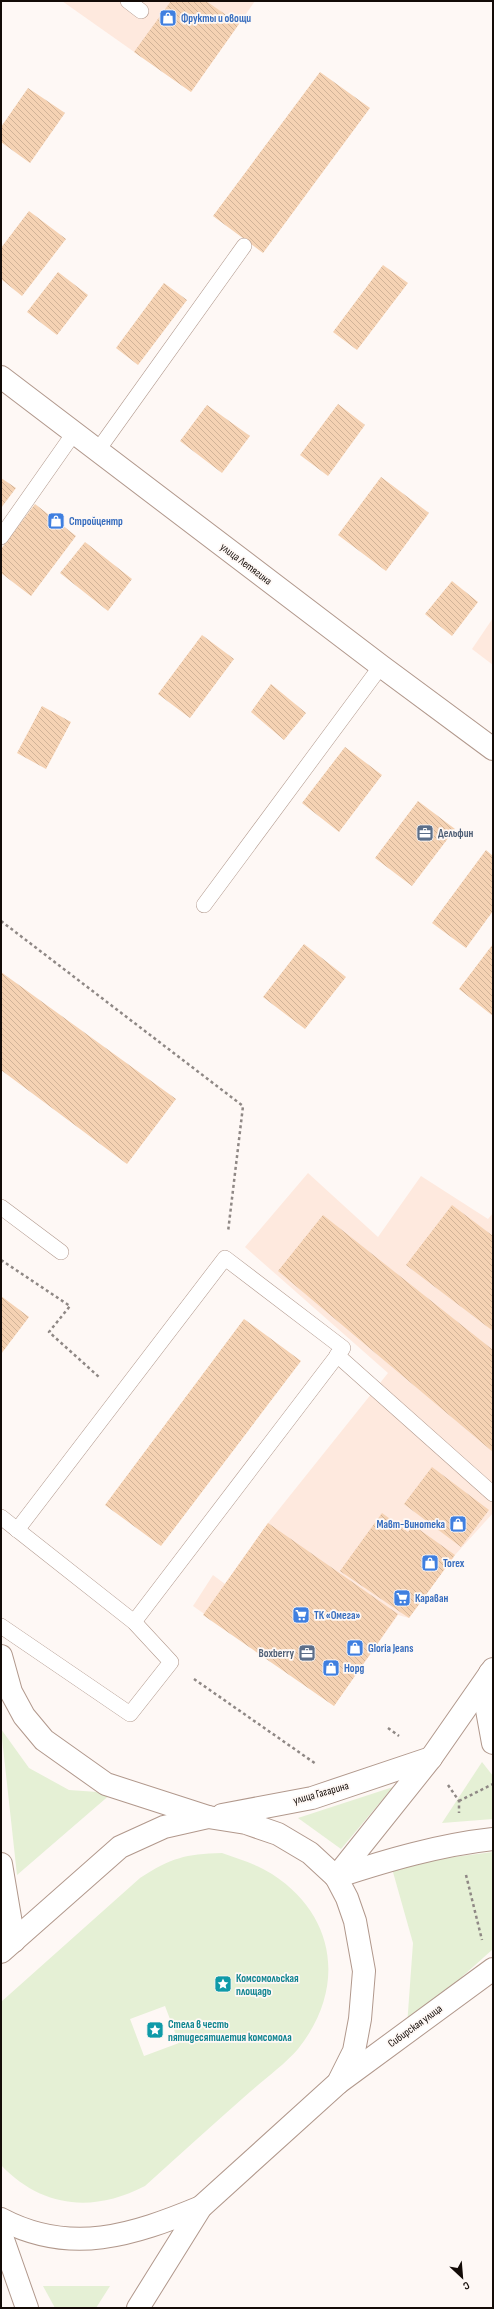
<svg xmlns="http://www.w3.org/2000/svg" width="494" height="2309" viewBox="0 0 494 2309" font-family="'Sofia Sans Condensed',sans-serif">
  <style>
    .built { fill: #fee9de }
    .green { fill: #e5f0d5; fill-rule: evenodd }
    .building { fill: url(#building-back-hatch) }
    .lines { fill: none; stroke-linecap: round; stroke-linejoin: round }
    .service-casing { stroke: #b1988c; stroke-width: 16 }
    .minor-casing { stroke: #b1988c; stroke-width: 24 }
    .tertiary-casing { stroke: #b1988c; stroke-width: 24 }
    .secondary-casing { stroke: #b1988c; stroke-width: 24 }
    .path { stroke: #8f8885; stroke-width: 2.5; stroke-dasharray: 3 3; stroke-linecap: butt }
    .service { stroke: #fff; stroke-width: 15 }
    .minor { stroke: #fff; stroke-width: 22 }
    .tertiary { stroke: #fff; stroke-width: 22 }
    .secondary { stroke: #fff; stroke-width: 22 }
    .labels { text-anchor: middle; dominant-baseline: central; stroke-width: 3.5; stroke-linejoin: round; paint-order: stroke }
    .shop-label { font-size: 11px; font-weight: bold; fill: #366cbe; stroke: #fef8f5; text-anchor: start }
    .street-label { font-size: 11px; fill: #130b07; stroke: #fef8f5 }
    .service-label { font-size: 11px; font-weight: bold; fill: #4e5e75; stroke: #fef8f5; text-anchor: start }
    .culture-label { font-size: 11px; font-weight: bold; fill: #0d838f; stroke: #fef8f5; text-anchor: start }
  </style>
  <defs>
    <pattern id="building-back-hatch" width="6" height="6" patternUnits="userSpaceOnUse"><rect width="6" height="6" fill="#f5d2b3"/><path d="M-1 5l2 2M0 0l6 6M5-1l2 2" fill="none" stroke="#d1b398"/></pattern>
  </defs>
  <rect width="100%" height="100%" fill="#fef8f5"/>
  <g class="built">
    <polygon points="62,1 255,1 191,92"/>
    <polygon points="493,618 493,665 472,649"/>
    <polygon points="308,1173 378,1237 421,1176 488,1219 493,1213 493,1513 455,1555 409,1618 398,1615 334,1706 193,1606 213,1575 225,1584 268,1523 388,1373 245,1247"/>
  </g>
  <g class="green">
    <polygon points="1,1729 29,1768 69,1790 112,1793 17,1875"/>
    <polygon points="482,1762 493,1776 493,1819 442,1823"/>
    <polygon points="393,1787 341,1849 298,1818"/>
    <polygon points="493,1852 493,1949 407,2026 413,1943 391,1865"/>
    <path d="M222 1853C239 1859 256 1864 272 1874 337 1916 346 1989 298 2049 285 2064 266 2078 251 2091 215 2123 180 2154 145 2186 93 2213 42 2208 1 2165V2002L140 1878C171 1858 185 1854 222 1853ZM165 2006 179 2043 144 2056 130 2019Z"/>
    <polygon points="43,2286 110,2286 96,2308 55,2308"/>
  </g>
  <g class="building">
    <polygon points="171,1 206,1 239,24 191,92 134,52"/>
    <polygon points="320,72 370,108 263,253 213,216"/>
    <polygon points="28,88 65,113 30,163 1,142 1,127"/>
    <polygon points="29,211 66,239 22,296 1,279 1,248"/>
    <polygon points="383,265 408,283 357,350 333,332"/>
    <polygon points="58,272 88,295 57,335 27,312"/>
    <polygon points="164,283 187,300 138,365 116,348"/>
    <polygon points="338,404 365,425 328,476 300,455"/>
    <polygon points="207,405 250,436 222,473 180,441"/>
    <polygon points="381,477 429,513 386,571 338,535"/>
    <polygon points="1,478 16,488 1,508"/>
    <polygon points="35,504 76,536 31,596 1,573 1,549"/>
    <polygon points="85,542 132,579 108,611 60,573"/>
    <polygon points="452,581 478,602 452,636 425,614"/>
    <polygon points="202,635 234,659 190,718 158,694"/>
    <polygon points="271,684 306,713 284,740 251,712"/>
    <polygon points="42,706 71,722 46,769 17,753"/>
    <polygon points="345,747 382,775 339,832 302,803"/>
    <polygon points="418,801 455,829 412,886 375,858"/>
    <polygon points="486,850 493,856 493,911 466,948 432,923"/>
    <polygon points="304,944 346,977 305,1029 263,997"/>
    <polygon points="493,944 493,1016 459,989"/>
    <polygon points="1,972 176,1099 127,1164 1,1070"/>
    <polygon points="452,1205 493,1236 493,1331 406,1265"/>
    <polygon points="323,1215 493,1350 493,1452 278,1271"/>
    <polygon points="1,1296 29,1317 1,1354"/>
    <polygon points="244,1319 301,1361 161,1546 105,1505"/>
    <polygon points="432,1467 489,1510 461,1547 404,1504"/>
    <polygon points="382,1513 408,1532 413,1525 455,1555 409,1618 340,1571"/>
    <polygon points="268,1523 398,1614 334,1706 203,1615"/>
  </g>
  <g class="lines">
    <g class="service-casing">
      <g id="service">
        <polyline points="128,1 141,11"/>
        <polyline points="98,450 244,246"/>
        <polyline points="1,537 74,433"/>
        <polyline points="204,905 381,666"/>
        <polyline points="1,1207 61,1252"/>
        <polyline points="337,1355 493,1494"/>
        <polyline points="1,1517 134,1622 171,1662 130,1714 1,1626"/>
        <polyline points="17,1530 225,1258 343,1348 134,1622"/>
      </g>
    </g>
    <g class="minor-casing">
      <g id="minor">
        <polyline points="1,377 381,666 493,749"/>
        <polyline points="1,1656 11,1692 24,1716 44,1740 106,1784 208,1817"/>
        <polyline points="1,1864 14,1941"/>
      </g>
    </g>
    <g class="tertiary-casing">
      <g id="tertiary">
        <polyline points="490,1673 487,1710 493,1743"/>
        <path d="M336 1877C388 1860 439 1845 493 1839"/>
        <polyline points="338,2083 493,1969"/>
      </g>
    </g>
    <g class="secondary-casing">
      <g id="secondary">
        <polyline points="222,1815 312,1798 431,1758"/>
        <polyline points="336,1877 431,1758 493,1669"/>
        <polyline points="1,1952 120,1847 164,1827 208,1817 246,1823 278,1834 310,1853 336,1877 347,1898 355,1921 364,1971 360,2019 354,2051 338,2083 201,2207 138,2308"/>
        <path d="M1 2219C71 2256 133 2235 201 2207"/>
        <polyline points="1,2234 27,2308"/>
      </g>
    </g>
    <g class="path">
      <polyline points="1,921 243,1106 228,1232"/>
      <polyline points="1,1260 70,1306 49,1332 99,1377"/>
      <polyline points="194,1679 316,1764"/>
      <polyline points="388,1728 399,1736"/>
      <polyline points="448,1785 459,1801 459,1813"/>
      <polyline points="459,1801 493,1784"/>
      <polyline points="466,1875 482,1940"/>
    </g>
    <use href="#service" class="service"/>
    <use href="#minor" class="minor"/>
    <use href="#tertiary" class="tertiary"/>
    <use href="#secondary" class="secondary"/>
  </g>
  <defs>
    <g id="shop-square" transform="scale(0.9)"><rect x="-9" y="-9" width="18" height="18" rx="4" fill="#3f7fe0" stroke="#fef8f5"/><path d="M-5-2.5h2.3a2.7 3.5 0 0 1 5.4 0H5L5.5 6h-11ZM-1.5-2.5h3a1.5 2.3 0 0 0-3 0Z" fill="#fff"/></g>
    <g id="office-square" transform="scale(0.9)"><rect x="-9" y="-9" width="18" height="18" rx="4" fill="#5c6f8a" stroke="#fef8f5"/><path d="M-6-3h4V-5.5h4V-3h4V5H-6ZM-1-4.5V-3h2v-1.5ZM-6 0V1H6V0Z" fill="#fff"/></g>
    <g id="supermarket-square" transform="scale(0.9)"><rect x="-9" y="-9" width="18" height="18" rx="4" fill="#3f7fe0" stroke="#fef8f5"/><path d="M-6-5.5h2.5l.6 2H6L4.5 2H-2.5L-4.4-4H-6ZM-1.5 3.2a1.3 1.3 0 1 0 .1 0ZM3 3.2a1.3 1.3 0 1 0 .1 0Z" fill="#fff"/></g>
    <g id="sight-square" transform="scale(0.9)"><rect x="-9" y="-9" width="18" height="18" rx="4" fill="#0f9aa8" stroke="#fef8f5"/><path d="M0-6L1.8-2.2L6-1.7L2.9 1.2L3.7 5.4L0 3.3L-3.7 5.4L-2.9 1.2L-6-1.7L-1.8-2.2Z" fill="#fff"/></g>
  </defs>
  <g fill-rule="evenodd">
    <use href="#shop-square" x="168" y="18"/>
    <use href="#shop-square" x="56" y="521"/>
    <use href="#office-square" x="425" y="833"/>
    <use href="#shop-square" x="458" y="1524"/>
    <use href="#shop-square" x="430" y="1563"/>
    <use href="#supermarket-square" x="402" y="1598"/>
    <use href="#supermarket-square" x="301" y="1615"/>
    <use href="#shop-square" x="355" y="1648"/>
    <use href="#office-square" x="307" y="1653"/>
    <use href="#shop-square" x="331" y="1668"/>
    <use href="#sight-square" x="223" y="1984"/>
    <use href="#sight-square" x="155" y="2030"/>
  </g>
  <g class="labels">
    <g class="shop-label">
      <text x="181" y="18">Фрукты и овощи</text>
      <text x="69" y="521">Стройцентр</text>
      <text x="445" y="1524" text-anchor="end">Мавт-Винотека</text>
      <text x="443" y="1563">Torex</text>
      <text x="415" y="1598">Караван</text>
      <text x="314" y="1615">ТК «Омега»</text>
      <text x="368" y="1648">Gloria Jeans</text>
      <text x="344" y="1668">Норд</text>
    </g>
    <g class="street-label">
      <text transform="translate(246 564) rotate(37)">улица Летягина</text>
      <text transform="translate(321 1793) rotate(-16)">улица Гагарина</text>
      <text transform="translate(415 2026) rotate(-36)">Сибирская улица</text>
    </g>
    <g class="service-label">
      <text x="438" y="833">Дельфин</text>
      <text x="294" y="1653" text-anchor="end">Boxberry</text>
    </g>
    <g class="culture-label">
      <text x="236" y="1978">Комсомольская<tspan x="236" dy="13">площадь</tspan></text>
      <text x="168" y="2024">Стела в честь<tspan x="168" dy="13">пятидесятилетия комсомола</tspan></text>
    </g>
  </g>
  <rect width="494" height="2309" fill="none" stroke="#130b07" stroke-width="4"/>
  <g transform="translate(462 2277) rotate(154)" stroke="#fef8f5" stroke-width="3" paint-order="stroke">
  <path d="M0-3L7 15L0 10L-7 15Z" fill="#130b07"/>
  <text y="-6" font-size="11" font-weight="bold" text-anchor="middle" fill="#130b07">С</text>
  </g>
</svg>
